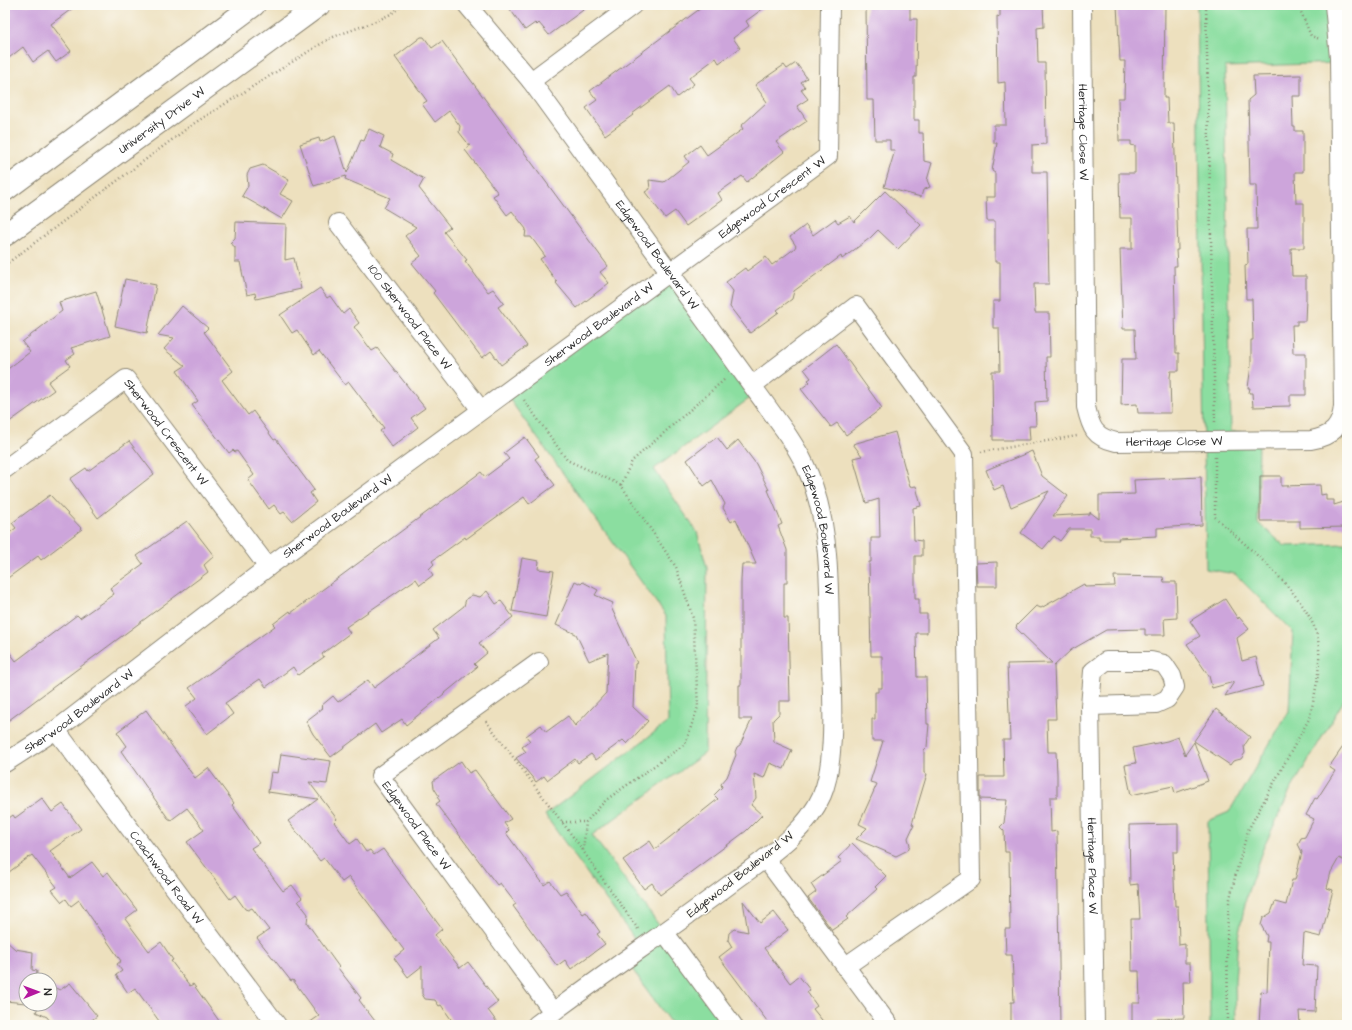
<svg xmlns="http://www.w3.org/2000/svg" width="1352" height="1030" viewBox="0 0 1352 1030" font-family="'Architects Daughter',sans-serif">
  <style>
    .green { fill: #8bdea0; stroke: #5b8466 }
    .building { fill: #cda5db }
    .lines { fill: none; stroke-linecap: round; stroke-linejoin: round }
    .minor-casing { stroke: #8c8674; stroke-width: 20 }
    .major-casing { stroke: #8c8674; stroke-width: 24 }
    .path { stroke: #8c8674; stroke-width: 2.5; stroke-dasharray: 1 3; stroke-linecap: butt }
    .minor { stroke: #fff; stroke-width: 18 }
    .major { stroke: #fff; stroke-width: 22 }
    .labels { text-anchor: middle; dominant-baseline: central; stroke-width: 3; stroke-linejoin: round; paint-order: stroke }
    .street-label { font-size: 12px; fill: #2b2b2b; stroke: #fdfcf7 }
  </style>
  <rect width="100%" height="100%" fill="#fdfcf7"/>
  <filter id="ink" filterUnits="userSpaceOnUse"><feTurbulence type="fractalNoise" baseFrequency=".025" numOctaves="2"/><feDisplacementMap in="SourceGraphic" scale="8" xChannelSelector="R" yChannelSelector="G"/><feConvolveMatrix kernelMatrix="1 2 1 2 8 2 1 2 1" color-interpolation-filters="sRGB"/></filter>
  <filter id="wash" filterUnits="userSpaceOnUse"><feTurbulence type="fractalNoise" baseFrequency=".012" numOctaves="4" result="noise"/><feDisplacementMap in="SourceGraphic" scale="16" xChannelSelector="R" yChannelSelector="G"/><feGaussianBlur stdDeviation="0.9" result="paint"/><feColorMatrix in="noise" values="0 0 0 0 0 0 0 0 0 0 0 0 0 0 0 0 0 1.4 0 .05"/><feComposite in="paint" operator="in"/></filter>
  <g filter="url(#wash)">
    <rect width="100%" height="100%" fill="#ede0be"/>
    <g class="green">
      <polygon points="1197,5 1334,5 1339,63 1225,67 1231,432 1259,432 1258,523 1285,546 1347,544 1347,695 1289,793 1262,851 1247,894 1238,938 1235,981 1236,1025 1210,1025 1208,821 1229,812 1289,711 1293,632 1235,574 1206,569"/>
      <polygon points="670,272 758,392 654,469 697,532 707,568 705,753 592,835 733,1025 672,1025 625,959 641,948 545,815 668,722 666,616 505,393"/>
    </g>
    <g id="blocks">
      <g class="building">
        <polygon points="12,5 77,5 51,24 71,51 56,62 48,51 33,62 23,47 5,61 5,10"/>
        <polygon points="507,5 590,5 549,35 539,23 537,25 535,23 525,30"/>
        <polygon points="705,5 768,5 746,21 749,26 733,38 740,48 719,63 716,58 689,78 694,84 677,97 670,86 632,114 633,115 605,135 586,108 597,100 590,91"/>
        <polygon points="866,5 910,5 910,19 917,19 916,77 914,77 914,120 919,120 919,133 923,133 924,161 932,163 927,180 930,187 923,190 921,197 884,187 895,150 890,150 890,140 875,140 874,100 867,100"/>
        <polygon points="1000,5 1043,5 1044,27 1037,28 1038,63 1045,63 1046,144 1032,145 1032,172 1047,172 1049,284 1034,284 1035,313 1049,313 1050,357 1046,357 1047,401 1035,402 1036,426 1029,426 1030,440 993,440 992,371 1000,371 999,328 993,328 993,301 1000,301 1000,262 995,262 995,221 987,221 986,197 995,197 995,173 992,171 997,143 994,143 994,125 1006,125 1005,82 998,83 997,16 1000,17"/>
        <polygon points="1117,5 1165,5 1164,98 1167,98 1168,123 1174,123 1178,250 1176,250 1177,266 1174,266 1175,308 1176,353 1179,353 1179,371 1171,371 1170,377 1171,413 1138,413 1137,404 1121,405 1122,359 1136,359 1135,329 1123,329 1120,249 1132,249 1132,218 1120,218 1119,173 1135,173 1135,146 1131,145 1131,141 1119,141 1118,98 1124,98 1125,61 1120,61"/>
        <polygon points="421,37 424,37 432,48 442,41 608,266 600,272 609,283 577,308 556,283 557,282 540,259 545,256 531,237 525,237 526,229 512,211 507,215 493,196 498,193 465,150 470,146 459,132 460,126 449,111 435,122 422,104 427,101 395,57"/>
        <polygon points="796,63 807,78 801,82 805,87 801,90 808,99 797,106 807,121 776,142 784,152 747,182 742,176 718,193 722,200 686,226 675,211 665,218 645,192 650,189 649,180 664,182 689,162 685,156 700,145 707,155 743,129 741,126 767,102 755,85 784,65 787,69"/>
        <polygon points="1301,75 1301,96 1292,96 1293,127 1295,127 1295,131 1303,131 1303,172 1295,172 1296,203 1304,203 1304,248 1291,248 1292,276 1306,276 1306,298 1305,321 1297,321 1297,325 1292,325 1293,353 1306,353 1306,395 1290,395 1290,406 1253,407 1252,393 1249,393 1250,388 1248,388 1251,365 1251,340 1253,340 1252,299 1246,299 1245,265 1248,264 1247,229 1257,229 1256,185 1250,185 1248,100 1254,95 1253,76"/>
        <polygon points="369,129 384,136 380,147 393,154 391,160 424,179 419,188 450,227 444,232 467,260 465,261 488,292 493,289 504,303 498,307 527,346 501,365 491,351 482,358 433,293 435,291 412,263 421,256 405,236 416,227 384,208 390,198 345,179 346,176 314,186 300,144 319,138 320,142 335,136 347,173 361,140 364,141"/>
        <polygon points="263,165 289,180 280,194 293,201 282,219 242,196 248,186 247,175 250,169"/>
        <polygon points="885,191 921,225 898,249 878,230 870,238 842,259 841,256 794,291 792,299 777,310 779,312 750,333 730,307 733,291 726,282 745,268 747,271 766,257 772,265 794,249 796,246 790,237 806,225 813,235 835,219 838,223 850,216 854,222"/>
        <polygon points="236,222 286,224 285,260 294,258 301,289 256,299 255,293 247,295 240,262 235,262 235,247 230,243 235,238"/>
        <polygon points="125,279 156,285 147,333 115,326"/>
        <polygon points="320,288 327,298 330,296 343,314 349,309 359,323 354,327 372,351 377,348 425,408 411,418 418,427 392,447 380,431 384,428 349,382 345,385 319,351 314,355 297,330 292,333 280,315"/>
        <polygon points="96,291 110,336 71,348 75,354 66,360 70,366 48,382 54,390 5,425 5,371 30,352 22,342 62,311 59,302"/>
        <polygon points="182,306 208,328 204,332 233,371 222,380 248,415 253,411 274,440 276,439 314,490 310,493 316,502 292,521 284,512 281,514 274,505 269,509 248,480 254,475 237,451 235,452 233,450 229,453 192,405 198,401 177,371 185,366 164,349 174,338 158,335"/>
        <polygon points="836,344 882,408 846,435 837,423 831,427 801,389 810,382 808,380 811,378 804,369"/>
        <polygon points="895,432 910,487 916,486 921,506 913,508 914,540 922,541 922,556 915,556 915,599 919,599 919,614 927,614 927,633 916,633 917,677 926,677 927,724 929,724 927,747 924,750 924,773 927,774 912,824 914,825 908,838 910,845 908,850 896,856 856,839 867,828 859,824 877,784 870,782 883,741 872,741 872,719 875,719 875,692 878,692 878,688 882,688 882,656 871,656 869,562 871,562 871,538 880,538 879,499 866,503 853,458 862,456 853,444"/>
        <polygon points="525,437 539,456 535,459 555,485 529,504 524,497 466,539 465,537 432,561 434,564 429,569 433,575 420,585 416,579 346,627 350,633 322,654 324,657 298,675 293,667 266,687 260,679 225,703 233,714 207,734 186,706 197,698 189,688 275,626 273,624 290,611 291,613 481,472 485,477 509,459 504,453"/>
        <polygon points="717,437 727,450 738,440 756,464 769,490 768,490 782,524 778,526 787,550 787,583 784,583 784,618 788,618 790,701 779,701 779,714 773,720 774,742 792,750 784,769 770,763 764,778 754,774 756,798 751,805 762,815 746,831 660,895 652,883 644,889 623,860 650,841 655,849 718,799 714,795 722,787 721,784 727,777 736,755 735,752 737,747 740,745 752,719 739,719 739,685 741,685 741,579 742,564 756,564 736,519 731,522 723,508 725,504 712,480 704,486 687,460"/>
        <polygon points="129,441 154,474 98,518 70,479 86,468 88,471"/>
        <polygon points="1032,451 1042,476 1068,496 1053,516 1090,514 1090,512 1099,519 1099,495 1135,494 1134,480 1201,477 1202,525 1157,528 1157,536 1118,538 1119,540 1099,540 1099,536 1090,536 1090,529 1069,529 1060,541 1054,536 1043,549 1021,533 1049,491 1011,507 1003,486 994,490 986,470"/>
        <polygon points="1260,476 1281,476 1281,486 1320,485 1321,495 1326,494 1326,500 1334,500 1334,505 1347,501 1347,527 1300,528 1300,521 1260,521"/>
        <polygon points="50,495 82,529 41,560 38,556 5,580 5,536 16,528 12,523"/>
        <polygon points="187,521 214,556 204,565 208,572 5,723 5,646 16,661 77,615 80,618 114,594 110,588 143,564 137,556"/>
        <polygon points="522,558 539,561 538,569 554,571 546,617 512,611"/>
        <polygon points="997,562 997,586 977,586 976,563"/>
        <polygon points="1114,576 1163,577 1164,582 1176,582 1177,618 1164,619 1165,635 1145,635 1145,629 1106,630 1071,650 1054,666 1056,719 1047,719 1048,752 1056,752 1057,774 1057,797 1050,797 1051,832 1057,831 1060,1025 1011,1025 1011,1002 1014,1002 1012,955 1006,955 1005,929 1010,929 1009,852 1005,852 1004,831 1000,827 1004,823 1007,800 980,799 980,777 1004,777 1003,740 1010,740 1007,664 1052,663 1016,628 1017,625 1036,606 1041,608 1084,584 1085,587 1115,586"/>
        <polygon points="575,581 581,584 583,582 598,590 595,595 613,603 611,607 637,663 635,664 633,707 648,721 627,744 623,740 596,760 591,754 578,763 575,759 547,780 544,776 536,782 516,758 526,752 522,747 530,741 526,736 541,725 546,732 568,716 575,726 606,693 608,653 589,661 576,634 556,625"/>
        <polygon points="487,591 496,604 501,601 513,617 479,643 487,653 474,664 477,667 406,725 402,719 381,733 375,724 331,757 313,734 306,721 323,708 321,706 333,696 338,702 368,680 374,688 439,638 433,630 464,606 466,599 472,595 480,597"/>
        <polygon points="1225,599 1238,619 1239,617 1249,629 1237,638 1242,661 1256,657 1263,686 1225,696 1234,682 1212,688 1209,676 1187,644 1200,636 1190,621"/>
        <polygon points="1216,709 1250,737 1244,746 1245,753 1241,759 1233,761 1230,765 1194,741"/>
        <polygon points="146,710 195,778 208,768 234,803 232,805 259,843 251,848 283,891 292,885 302,898 298,901 308,914 307,923 339,967 338,968 361,998 359,1000 378,1025 306,1025 319,1016 293,980 291,981 257,938 269,930 252,908 248,910 245,909 235,895 230,899 187,842 204,830 187,808 171,820 168,818 121,751 127,746 117,732"/>
        <polygon points="1178,737 1185,755 1194,742 1208,781 1175,793 1173,786 1131,795 1125,765 1136,763 1133,748 1167,741"/>
        <polygon points="1347,741 1347,862 1339,858 1331,872 1327,888 1333,890 1321,937 1304,933 1302,965 1317,966 1315,1012 1299,1011 1300,1025 1259,1025 1261,991 1267,992 1269,942 1266,942 1267,936 1261,925 1263,918 1271,913 1275,902 1286,905 1292,880 1295,880 1302,852 1298,844 1301,838 1305,837 1314,819 1306,815 1315,798 1317,799 1335,771 1329,767"/>
        <polygon points="281,754 331,761 327,784 309,782 337,819 334,822 350,844 357,839 366,852 370,850 374,855 383,849 442,929 435,935 460,968 468,962 498,1002 488,1010 499,1025 455,1025 441,1005 439,1006 435,1000 425,999 422,994 422,966 408,977 394,958 404,950 360,892 349,877 342,882 324,858 320,861 288,821 318,799 268,792 271,772 278,773"/>
        <polygon points="461,761 469,773 475,770 511,819 504,823 509,830 506,833 544,885 550,881 560,894 566,891 583,914 586,912 600,932 597,934 605,944 571,969 565,960 557,966 513,906 516,904 500,883 497,885 436,804 440,801 437,797 439,796 434,788 433,781"/>
        <polygon points="42,798 52,812 63,804 81,829 50,851 70,878 92,862 103,876 108,872 137,910 125,919 149,951 161,942 173,960 171,961 190,986 193,984 222,1025 162,1025 135,988 128,993 116,975 122,971 117,964 121,961 79,900 71,906 66,899 62,902 52,890 57,887 32,855 5,875 5,821 13,815 15,818"/>
        <polygon points="1178,824 1178,852 1173,852 1175,906 1178,906 1179,945 1185,944 1185,963 1190,963 1191,982 1183,982 1184,1018 1154,1019 1154,1023 1132,1024 1132,1003 1140,1003 1139,971 1132,971 1131,919 1140,919 1138,884 1130,885 1129,825"/>
        <polygon points="852,843 886,876 875,887 877,889 846,917 848,919 832,930 808,898 816,892 811,884 842,861 838,858"/>
        <polygon points="743,901 760,923 774,912 788,930 764,948 790,983 799,976 810,990 807,992 817,1006 813,1009 826,1025 770,1025 719,957 732,947 728,940 729,933 734,929 748,932"/>
        <polygon points="5,940 15,949 33,952 32,970 37,971 36,980 26,980 26,1003 5,1001"/>
        <polygon points="70,983 97,1016 85,1025 53,1025 47,1017 36,1012 39,1005 33,1004 50,1004 50,986 60,990"/>
      </g>
    </g>
  </g>
  <g filter="url(#ink)">
    <use href="#blocks" fill-opacity="0" stroke="#8c8674" stroke-width="1"/>
    <g class="lines">
      <g class="minor-casing">
        <g id="minor">
          <path id="s1" d="M467 5 531 81 785 431C792 442 799 452 804 463 830 516 829 578 830 636 831 678 838 758 822 795 804 836 763 859 729 885 665 933 599 977 536 1025"/>
          <path id="s2" d="M1082 5 1086 407C1091 428 1094 437 1116 442L1311 440C1332 436 1341 428 1343 406L1339 58 1334 5"/>
          <polyline points="531,81 633,5"/>
          <path id="s3" d="M338 223 481 410"/>
          <polyline points="753,385 856,306 964,454 971,879 846,966"/>
          <path id="s4" d="M5 469 126 379 268 567"/>
          <path id="s5" d="M539 662 380 776 553 1012"/>
          <path id="s6" d="M1090 706 1156 704 1167 699 1175 687 1172 676 1164 664 1151 661H1106L1093 671 1090 706 1095 1025"/>
          <path id="s7" d="M56 730 277 1025"/>
          <path id="s8" d="M5 763 56 730 268 567 828 156 830 5"/>
          <polyline points="765,858 889,1025"/>
          <polyline points="665,933 733,1025"/>
        </g>
      </g>
      <g class="major-casing">
        <g id="major">
          <polyline points="5,190 254,5"/>
          <path id="s9" d="M5 235 319 5"/>
        </g>
      </g>
      <g class="path">
        <polyline points="1206,5 1215,424"/>
        <polyline points="1298,5 1311,36 1320,39"/>
        <path d="M5 265 193 124 327 40C344 31 393 19 401 5"/>
        <polyline points="524,400 567,460 621,485"/>
        <polyline points="981,452 1077,436"/>
        <path d="M1215 457V517C1247 547 1310 596 1318 640 1322 663 1315 696 1309 719L1248 830 1235 877 1229 903 1227 931 1228 1025"/>
        <polyline points="486,721 583,850"/>
        <polyline points="562,822 586,822"/>
        <polyline points="638,929 583,851 586,822 606,800 685,744 698,707 693,618 676,567 621,485 632,461 725,379"/>
      </g>
      <use href="#minor" class="minor"/>
      <use href="#major" class="major"/>
    </g>
  </g>
  <g class="labels">
    <g class="street-label">
      <text stroke="none"><textPath href="#s9" startOffset="194">University Drive W</textPath></text>
      <text stroke="none"><textPath href="#s2" startOffset="127">Heritage Close W</textPath></text>
      <text stroke="none"><textPath href="#s8" startOffset="953">Edgewood Crescent W</textPath></text>
      <text stroke="none"><textPath href="#s1" startOffset="314">Edgewood Boulevard W</textPath></text>
      <text stroke="none"><textPath href="#s3" startOffset="118">100 Sherwood Place W</textPath></text>
      <text stroke="none"><textPath href="#s8" startOffset="738">Sherwood Boulevard W</textPath></text>
      <text stroke="none"><textPath href="#s4" startOffset="217">Sherwood Crescent W</textPath></text>
      <text stroke="none"><textPath href="#s2" startOffset="510">Heritage Close W</textPath></text>
      <text stroke="none"><textPath href="#s8" startOffset="414">Sherwood Boulevard W</textPath></text>
      <text stroke="none"><textPath href="#s1" startOffset="638">Edgewood Boulevard W</textPath></text>
      <text stroke="none"><textPath href="#s8" startOffset="90">Sherwood Boulevard W</textPath></text>
      <text stroke="none"><textPath href="#s5" startOffset="257">Edgewood Place W</textPath></text>
      <text stroke="none"><textPath href="#s6" startOffset="388">Heritage Place W</textPath></text>
      <text transform="translate(740 875) rotate(-38)">Edgewood Boulevard W</text>
      <text stroke="none"><textPath href="#s7" startOffset="184">Coachwood Road W</textPath></text>
    </g>
  </g>
  <rect width="1352" height="1030" fill="none" stroke="#fdfcf7" stroke-width="20"/>
  <g transform="translate(38 992) rotate(89)"><circle r="19" fill="#fdfcf7" stroke="#a9a8a5"/>
  <path d="M0-3L7 15L0 10L-7 15Z" fill="#b5179e"/>
  <text y="-6" font-size="11" font-weight="bold" text-anchor="middle" fill="#2b2b2b">N</text>
  </g>
</svg>
